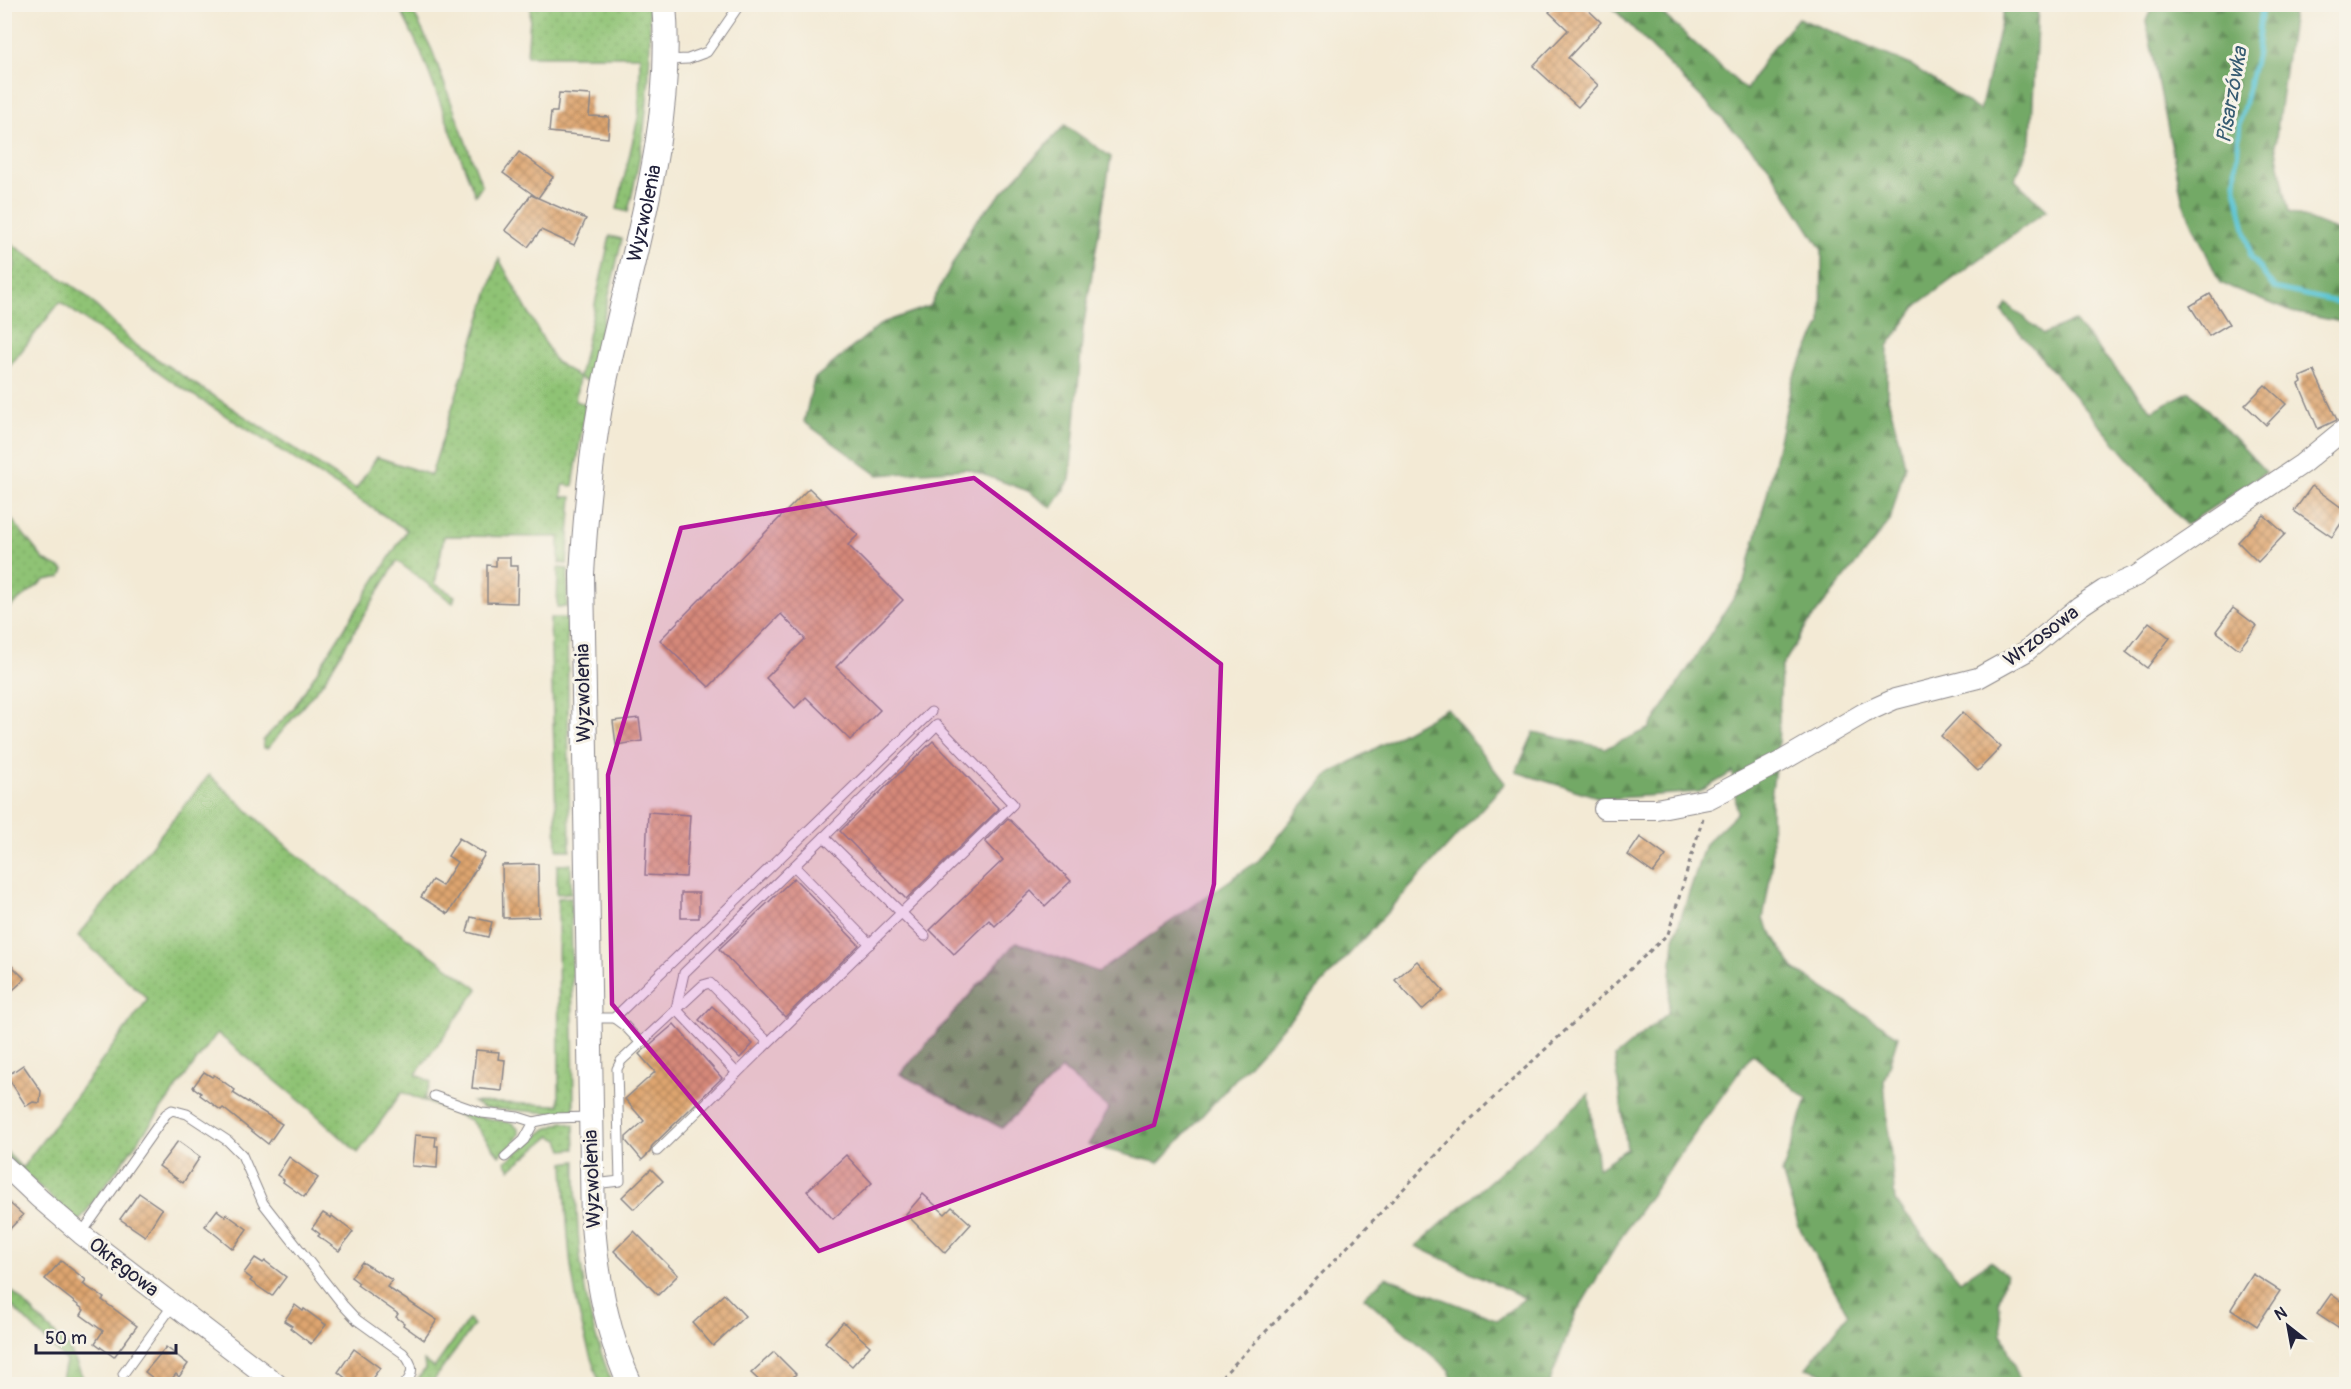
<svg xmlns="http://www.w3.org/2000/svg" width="2351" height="1389" viewBox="0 0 2351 1389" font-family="Pangolin,sans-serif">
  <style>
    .grass { fill: url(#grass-dots); stroke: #587258; stroke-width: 1.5 }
    .forest { fill: url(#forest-firs); stroke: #4a6650; stroke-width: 1.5 }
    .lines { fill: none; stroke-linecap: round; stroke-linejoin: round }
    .stream { stroke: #5ac4d4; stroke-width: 5 }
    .building { fill: url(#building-cross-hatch) }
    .service-casing { stroke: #8a8688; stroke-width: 11 }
    .minor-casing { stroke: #8a8688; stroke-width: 22 }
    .tertiary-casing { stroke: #8a8688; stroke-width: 26 }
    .path { stroke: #8a8688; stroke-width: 3; stroke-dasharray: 4.5 4.5; stroke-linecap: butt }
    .service { stroke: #fff; stroke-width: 9 }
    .minor { stroke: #fff; stroke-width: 20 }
    .tertiary { stroke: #fff; stroke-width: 24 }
    .marked { fill: #b5179e; fill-opacity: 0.2; stroke: #b5179e; stroke-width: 4.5; stroke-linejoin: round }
    .labels { text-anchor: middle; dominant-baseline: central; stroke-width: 6; stroke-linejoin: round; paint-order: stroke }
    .street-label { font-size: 20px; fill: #22223b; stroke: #f7f3e8 }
    .water-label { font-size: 21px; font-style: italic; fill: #365b71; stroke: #f7f3e8 }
  </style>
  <defs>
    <pattern id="grass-dots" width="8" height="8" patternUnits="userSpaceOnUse" patternTransform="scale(1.5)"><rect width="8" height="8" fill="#8fc374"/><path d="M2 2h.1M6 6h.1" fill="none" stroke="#7ba765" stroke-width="1.8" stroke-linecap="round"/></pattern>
    <pattern id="forest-firs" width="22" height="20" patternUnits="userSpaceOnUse" patternTransform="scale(1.5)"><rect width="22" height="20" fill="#73a966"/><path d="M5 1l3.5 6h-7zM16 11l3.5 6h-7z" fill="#5e8955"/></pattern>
    <pattern id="building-cross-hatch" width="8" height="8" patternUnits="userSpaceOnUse" patternTransform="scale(1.5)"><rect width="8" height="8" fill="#dea56f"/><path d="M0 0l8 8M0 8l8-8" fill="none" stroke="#b4865c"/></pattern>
  </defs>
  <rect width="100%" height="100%" fill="#f7f3e8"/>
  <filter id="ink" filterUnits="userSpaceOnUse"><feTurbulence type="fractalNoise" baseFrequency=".0167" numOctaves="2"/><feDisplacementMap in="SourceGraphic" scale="12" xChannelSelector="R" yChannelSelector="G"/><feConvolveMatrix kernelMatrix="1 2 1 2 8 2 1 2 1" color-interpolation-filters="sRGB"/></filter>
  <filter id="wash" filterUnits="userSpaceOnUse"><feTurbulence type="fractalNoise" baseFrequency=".008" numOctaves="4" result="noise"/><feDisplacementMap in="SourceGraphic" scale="24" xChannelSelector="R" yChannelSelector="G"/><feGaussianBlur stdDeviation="1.35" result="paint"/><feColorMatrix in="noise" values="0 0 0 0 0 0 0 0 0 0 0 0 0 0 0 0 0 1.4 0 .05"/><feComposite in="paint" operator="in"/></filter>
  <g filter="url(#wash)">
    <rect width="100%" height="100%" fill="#f3ead5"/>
    <g class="grass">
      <polygon points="398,5 410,5 432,50 482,186 475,195 421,52"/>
      <path d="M531 5H649C653 76 645 143 628 212L617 209 639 114 640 56H527Z"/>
      <polygon points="610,236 622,239 589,381 579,378 575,401 586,404 573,486 563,485 562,497 572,497 567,564 559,563 559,537 444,536 435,584 455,596 453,603 397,561 324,681 268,748 264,748 263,740 293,709 407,530 177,385 60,302 5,372 5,290 15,265 10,243 83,293 134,344 356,489 377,457 431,475 499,259 555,361 579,377"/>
      <polygon points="5,511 44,560 64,570 61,577 45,580 5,611"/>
      <polygon points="558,568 568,569 567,607 557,607"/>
      <polygon points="550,618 567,618 570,850 557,850"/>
      <polygon points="209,775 291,850 377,916 478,989 416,1074 431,1082 424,1099 465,1114 512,1123 519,1130 519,1135 512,1145 499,1155 470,1120 402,1092 358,1153 310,1109 217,1033 80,1220 76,1220 5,1155 4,1149 22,1168 148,999 78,936"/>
      <polygon points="571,864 571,893 557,894 557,865"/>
      <polygon points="571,897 574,1109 566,1114 483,1108 473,1102 559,1105 558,898"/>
      <polygon points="563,1122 574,1125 575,1149 563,1150 559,1140 551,1136 510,1169 505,1162 546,1129"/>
      <path d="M576 1161C576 1242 581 1309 613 1384H600C571 1308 567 1243 564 1163Z"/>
      <polygon points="13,1292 69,1348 86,1384 61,1384 66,1361 6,1300"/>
      <polygon points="469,1319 474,1325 431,1384 414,1384 425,1369 424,1361 434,1368"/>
    </g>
    <g class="forest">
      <polygon points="1610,5 1653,5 1746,90 1767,55 1798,18 1911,65 1980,111 2005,5 2038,5 2031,140 2015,180 2047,210 1917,305 1888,346 1887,394 1905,465 1890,521 1807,625 1781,668 1778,748 1771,797 1772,867 1763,919 1794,969 1898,1036 1884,1081 1895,1201 1960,1281 1990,1261 2006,1274 1999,1300 2002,1334 2021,1384 1863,1384 1806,1368 1848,1314 1799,1227 1782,1173 1807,1099 1752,1054 1625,1231 1575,1315 1549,1384 1454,1384 1449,1370 1364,1297 1386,1277 1498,1320 1525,1298 1416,1246 1589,1094 1598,1168 1627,1149 1615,1057 1668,1013 1674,939 1705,844 1737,813 1733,772 1699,792 1604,799 1516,772 1534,732 1606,748 1649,729 1744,582 1767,494 1793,378 1821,324 1822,250 1767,164"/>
      <polygon points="2153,5 2294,5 2275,145 2289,212 2346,234 2346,323 2292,312 2220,283 2183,203 2146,21"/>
      <polygon points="1065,125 1111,157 1083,329 1070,480 1052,508 1028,491 968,469 878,475 804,422 814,379 882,323 930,306 975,222"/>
      <polygon points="2007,304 2044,334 2074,321 2152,411 2190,391 2266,472 2186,525 2002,312"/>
      <polygon points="1447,708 1505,783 1159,1163 1088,1145 1109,1109 1062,1069 1002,1128 900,1074 1016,942 1098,972 1259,860 1326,776"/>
    </g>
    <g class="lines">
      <polyline class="stream" points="2262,4 2257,53 2240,122 2235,183 2251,257 2274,288 2346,304"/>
    </g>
    <g id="blocks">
      <g class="building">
        <polygon points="1557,4 1582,4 1601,22 1568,58 1598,85 1578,107 1533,66 1568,30 1549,12"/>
        <polygon points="559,93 591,95 589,116 609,117 608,138 549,132 551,112 557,112"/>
        <polygon points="519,152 553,177 538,198 586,219 574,245 541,230 528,247 505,230 531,195 538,198 503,173"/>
        <polygon points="2210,294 2229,324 2209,336 2190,306"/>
        <polygon points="2314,371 2337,420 2318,429 2299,384 2302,382 2300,377"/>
        <polygon points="2265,385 2286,404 2266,425 2245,405"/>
        <polygon points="2312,486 2346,511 2346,516 2332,537 2294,511"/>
        <polygon points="809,488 858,535 848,545 903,600 836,667 880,710 850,740 806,697 795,708 766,678 805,639 781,614 709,687 660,640"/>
        <polygon points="2264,515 2285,534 2258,562 2238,542"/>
        <polygon points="496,557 510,557 510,566 518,566 517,603 487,602 487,565 496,566"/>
        <polygon points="2233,608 2257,626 2239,649 2216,631"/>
        <polygon points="2149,622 2170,638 2147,668 2126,652"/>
        <polygon points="1963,712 2001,747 1978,771 1941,736"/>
        <polygon points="639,718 642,741 616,745 613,721"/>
        <polygon points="933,741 999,809 906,899 840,831"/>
        <polygon points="648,812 690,815 686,877 645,875"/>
        <polygon points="1008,818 1071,881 1045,906 1031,891 995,926 989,920 954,954 930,930 1003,860 985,841"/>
        <polygon points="1640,837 1666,856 1653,873 1628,855"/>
        <polygon points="459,838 485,854 448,914 421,897 432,880 442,886 457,862 448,856"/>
        <polygon points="538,864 539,917 503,918 502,865"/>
        <polygon points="794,878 859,945 785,1017 719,949"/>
        <rect x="681" y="893" width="18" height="25"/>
        <polygon points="471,917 492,922 488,937 467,932"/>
        <polygon points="4,958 25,979 4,998"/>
        <polygon points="1417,961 1444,991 1422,1010 1395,980"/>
        <polygon points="712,1006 753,1044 740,1058 699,1020"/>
        <polygon points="674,1024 722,1078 652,1146 650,1152 642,1160 626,1141 626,1137 644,1121 625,1099 655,1072 639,1054"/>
        <polygon points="476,1050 499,1052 498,1059 505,1060 502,1091 472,1088"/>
        <polygon points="23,1065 41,1091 40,1103 33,1102 26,1106 7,1076"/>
        <polygon points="204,1072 212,1077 214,1075 235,1090 233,1093 282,1124 268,1144 223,1108 221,1110 200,1095 201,1093 193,1087"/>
        <polygon points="415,1135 436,1137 435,1146 438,1146 437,1168 412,1166"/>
        <polygon points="178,1141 200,1157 183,1183 159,1166"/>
        <polygon points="846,1155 872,1183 833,1219 807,1191"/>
        <polygon points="289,1157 318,1178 304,1197 283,1182 284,1180 277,1175"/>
        <polygon points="651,1169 663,1181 634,1209 622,1197"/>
        <polygon points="139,1193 162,1209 145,1236 120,1219"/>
        <polygon points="923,1194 945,1214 952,1207 971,1224 945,1253 906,1214"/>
        <polygon points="4,1198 23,1215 4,1235"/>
        <polygon points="217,1210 225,1216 226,1214 247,1229 233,1249 205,1226"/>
        <polygon points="323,1213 331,1218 332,1216 353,1232 339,1251 318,1236 320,1234 312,1228"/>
        <polygon points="634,1231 678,1275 658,1295 614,1251"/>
        <polygon points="255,1258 263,1263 265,1261 286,1277 272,1296 250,1281 252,1279 244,1273"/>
        <polygon points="61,1261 86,1280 83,1284 104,1298 102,1300 137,1326 114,1357 95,1343 103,1331 81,1315 84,1310 45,1279"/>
        <polygon points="362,1262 392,1280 387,1287 437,1320 424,1340 403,1325 404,1323 396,1317 398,1314 357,1285 359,1283 351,1277"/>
        <polygon points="2253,1274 2280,1291 2257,1326 2231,1309"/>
        <polygon points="724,1294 745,1316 713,1346 693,1323"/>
        <polygon points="2331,1294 2346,1305 2346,1315 2338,1328 2317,1314"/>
        <polygon points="295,1305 303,1311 304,1309 326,1325 311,1344 290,1328 292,1326 284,1321"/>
        <polygon points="843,1322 870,1346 852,1366 825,1342"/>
        <polygon points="166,1347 188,1364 179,1377 176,1374 167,1384 161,1384 145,1372"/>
        <polygon points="354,1349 380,1368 368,1384 353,1384 338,1372"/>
        <polygon points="774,1352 796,1374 786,1384 763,1384 751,1373"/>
      </g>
    </g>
  </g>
  <g filter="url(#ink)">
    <use href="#blocks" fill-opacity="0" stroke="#8a8688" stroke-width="1.5"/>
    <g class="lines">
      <g class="service-casing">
        <g id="service">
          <polyline points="666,60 688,59 707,52 740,4"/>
          <polyline points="794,866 870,944"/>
          <polyline points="591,1018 614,1018 931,712"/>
          <polyline points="614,1018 625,1026 640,1042"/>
          <polyline points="737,1073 676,1009 684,973 824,837 925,936"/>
          <polyline points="434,1096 482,1113 518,1117 534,1122 553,1118 590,1117"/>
          <polyline points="657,1151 1013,804 937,725 824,837"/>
          <polyline points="505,1157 524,1140 534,1122"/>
          <polyline points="594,1184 620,1181 617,1069 621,1061 703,985 710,983 768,1042"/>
          <path d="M81 1234 166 1114 172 1110 187 1114 228 1141 242 1155 263 1203 343 1305 357 1320 403 1353C413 1364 415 1372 405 1384"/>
          <polyline points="123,1374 173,1305"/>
        </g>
      </g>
      <g class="minor-casing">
        <g id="minor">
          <polyline points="1604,809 1656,809 1708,799 1780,762 1864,713 1895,699 1978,678 2025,652 2080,606 2104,590 2136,576 2302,464 2346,428"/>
          <polyline points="4,1165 40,1199 81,1234 277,1384"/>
        </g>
      </g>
      <g class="tertiary-casing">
        <g id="tertiary">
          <path id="s1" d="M630 1384C607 1334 597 1280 593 1225L582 574C586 507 592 441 606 376 632 254 675 130 664 4"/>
        </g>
      </g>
      <polyline class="path" points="1215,1384 1470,1120 1668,934 1703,818"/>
      <use href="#service" class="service"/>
      <use href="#minor" class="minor"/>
      <use href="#tertiary" class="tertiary"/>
    </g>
  </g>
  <path class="marked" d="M974 478 1221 664 1214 884 1154 1125 819 1251 612 1004 608 775 681 528Z"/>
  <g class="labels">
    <g class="street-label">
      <text stroke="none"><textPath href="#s1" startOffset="1182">Wyzwolenia</textPath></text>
      <text transform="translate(2041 636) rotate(-37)">Wrzosowa</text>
      <text transform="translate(583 693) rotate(-91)">Wyzwolenia</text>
      <text transform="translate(592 1179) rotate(-92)">Wyzwolenia</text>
      <text transform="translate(124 1267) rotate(38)">Okręgowa</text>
    </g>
    <g class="water-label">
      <text transform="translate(2232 95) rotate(-80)">Pisarzówka</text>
    </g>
  </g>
  <rect width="2351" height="1389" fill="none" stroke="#f7f3e8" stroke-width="24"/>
  <g transform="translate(2288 1326) rotate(329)" stroke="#f7f3e8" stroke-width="4.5" paint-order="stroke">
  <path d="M0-4.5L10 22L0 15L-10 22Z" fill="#22223b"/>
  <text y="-9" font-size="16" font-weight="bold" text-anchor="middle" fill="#22223b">N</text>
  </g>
  <path d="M36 1344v9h140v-9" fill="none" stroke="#22223b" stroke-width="3"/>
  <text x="45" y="1344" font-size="18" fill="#22223b" stroke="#f7f3e8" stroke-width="4.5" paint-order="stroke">50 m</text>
</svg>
